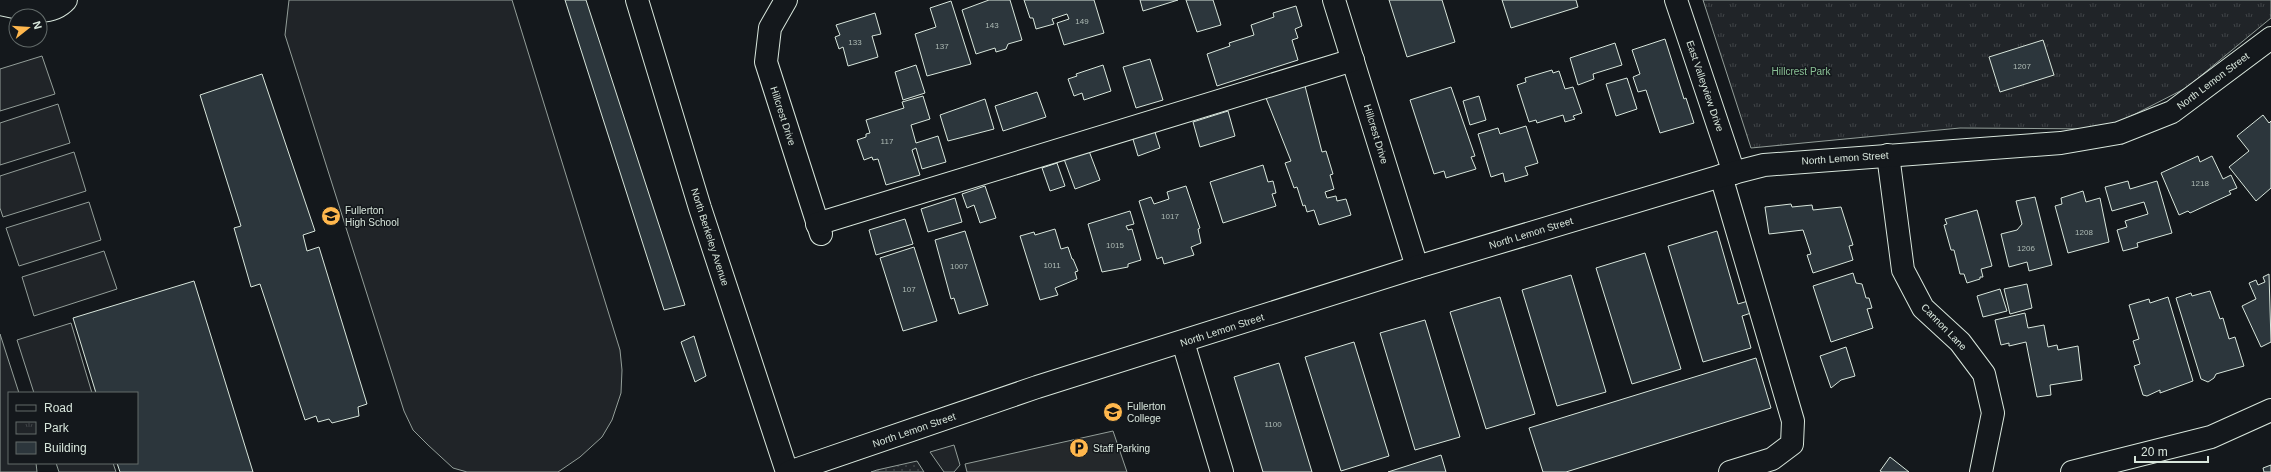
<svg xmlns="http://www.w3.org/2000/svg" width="2271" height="472" viewBox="0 0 2271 472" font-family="Helvetica,sans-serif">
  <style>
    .grass { fill: url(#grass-dots); stroke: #939e99 }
    .park { fill: url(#park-tufts); stroke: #939e99 }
    .garden { fill: #202428; stroke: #939e99 }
    .parking { fill: #24282b; stroke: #939e99 }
    .building { fill: #2c363c; stroke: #d8e6dc }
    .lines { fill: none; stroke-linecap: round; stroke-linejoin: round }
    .minor-casing { stroke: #d8e6dc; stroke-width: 24 }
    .minor { stroke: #14181c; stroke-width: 22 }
    .labels { text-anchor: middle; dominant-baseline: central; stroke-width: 3; stroke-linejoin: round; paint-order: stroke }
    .number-label { font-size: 8px; fill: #adbab4 }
    .park-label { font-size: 10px; fill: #8ac095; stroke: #14181c }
    .street-label { font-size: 10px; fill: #d8e6dc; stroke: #14181c }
    .poi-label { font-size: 10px; fill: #d8e6dc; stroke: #14181c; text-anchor: start }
  </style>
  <defs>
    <pattern id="grass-dots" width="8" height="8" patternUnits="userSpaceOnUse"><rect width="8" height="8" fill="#202428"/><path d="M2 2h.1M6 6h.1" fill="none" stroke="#404447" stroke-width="1.8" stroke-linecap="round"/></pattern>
    <pattern id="park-tufts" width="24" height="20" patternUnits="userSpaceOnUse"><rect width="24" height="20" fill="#202428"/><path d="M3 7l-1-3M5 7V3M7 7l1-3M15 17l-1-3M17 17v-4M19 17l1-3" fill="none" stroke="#404447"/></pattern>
  </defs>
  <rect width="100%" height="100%" fill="#14181c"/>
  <polygon class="grass" points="917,461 924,472 871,472 877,470"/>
  <polygon class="park" points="1703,0 2271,0 2271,18 2186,88 2106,129 1960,128 1751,148"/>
  <g class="garden">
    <polygon points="289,0 512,0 620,350 622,370 621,393 612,420 602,437 580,457 558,472 467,472 453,468 428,445 413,430 404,411 285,35"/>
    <polygon points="42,56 55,94 0,111 0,69"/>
    <polygon points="58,104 70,143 0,165 0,123"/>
    <polygon points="74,152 86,191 3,217 0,208 0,176"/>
    <polygon points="89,202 101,240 19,266 6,228"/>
    <polygon points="104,251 117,289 34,316 22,277"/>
    <polygon points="71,323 92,393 34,393 17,340"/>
    <polygon points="0,334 19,393 9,393 9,463 36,463 37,472 0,472"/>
    <polygon points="954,445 960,465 954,472 944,472 930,452"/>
    <polygon points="56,463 113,463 116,472 59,472"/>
  </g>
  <polygon class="parking" points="1113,431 1127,472 967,472 965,464"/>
  <g class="building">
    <polygon points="565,0 586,0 685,305 664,310"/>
    <polygon points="989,0 1010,0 1022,40 1008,44 1006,49 996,52 995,48 976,54 962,10"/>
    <polygon points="1024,0 1094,0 1104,33 1064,45 1057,23 1069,19 1067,14 1052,19 1054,24 1036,29 1033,18 1030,18"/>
    <polygon points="1140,0 1178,0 1143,11"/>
    <polygon points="1186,0 1213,0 1221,25 1197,32"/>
    <polygon points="1389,0 1442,0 1455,42 1407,57"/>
    <polygon points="1502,0 1576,0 1578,7 1511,28"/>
    <polygon points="951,1 971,64 927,76 915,34 936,27 930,8"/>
    <polygon points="1296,6 1302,26 1295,29 1298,38 1292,40 1298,60 1217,86 1207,54 1230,46 1229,43 1254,35 1251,25 1274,17 1273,13"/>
    <polygon points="875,13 881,34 872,36 878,57 848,66 843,47 839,49 835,37 840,35 836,25"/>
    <polygon points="1665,39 1684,99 1686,98 1694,123 1660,133 1646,90 1638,92 1633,77 1640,74 1632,50"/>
    <polygon points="2043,40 2054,75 2000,92 1989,57"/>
    <polygon points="1615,43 1622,65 1593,74 1594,79 1578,85 1570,58"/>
    <polygon points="1150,59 1163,100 1136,108 1123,67"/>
    <polygon points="916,65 925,93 903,100 895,72"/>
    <polygon points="1103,65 1111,91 1084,100 1082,93 1074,96 1068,79 1077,76 1076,74"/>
    <polygon points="1552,70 1553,73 1559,71 1565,89 1573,87 1582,113 1573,116 1575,119 1565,122 1563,115 1537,123 1536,120 1529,122 1517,85 1526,82 1525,78"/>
    <polygon points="262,74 315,231 303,235 307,251 319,247 367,404 358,407 359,416 332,423 329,419 318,422 316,416 305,420 260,284 251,287 234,228 241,226 200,95"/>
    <polygon points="1627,78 1637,109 1616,116 1606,84"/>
    <polygon points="1305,86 1322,152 1326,151 1333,174 1330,175 1334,189 1325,192 1327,198 1336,196 1337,201 1346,199 1351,215 1319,225 1314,210 1307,212 1305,205 1303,206 1297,187 1294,188 1285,163 1291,161 1266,98"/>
    <polygon points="1451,87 1475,156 1471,157 1476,169 1446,178 1444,171 1434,174 1410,100"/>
    <polygon points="1037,92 1046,117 1003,131 995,106"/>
    <polygon points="923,96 930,119 911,125 916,143 938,136 946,162 922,169 916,148 912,150 920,175 886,185 878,159 873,160 872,157 864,160 857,140 866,137 866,134 870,133 866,120 904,108 902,102"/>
    <polygon points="1479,96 1486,120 1470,125 1463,101"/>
    <polygon points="985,99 994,129 948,141 940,115"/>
    <polygon points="1228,111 1235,136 1200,147 1193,122"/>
    <polygon points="2263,115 2269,123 2271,121 2271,188 2256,201 2229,167 2249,151 2237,136"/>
    <polygon points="1526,126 1538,163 1525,167 1528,175 1505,182 1503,173 1491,177 1478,134 1498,128 1500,134"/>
    <polygon points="1154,129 1160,148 1138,156 1132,136"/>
    <polygon points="1089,151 1100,180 1075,189 1064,159"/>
    <polygon points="2198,156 2200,162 2212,156 2223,179 2231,175 2237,188 2229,191 2231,194 2190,213 2188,211 2179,215 2161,173"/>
    <polygon points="1057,163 1065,186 1050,191 1042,168"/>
    <polygon points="1263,165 1268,182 1273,181 1276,193 1272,194 1276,206 1223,223 1210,182"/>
    <polygon points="2128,181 2130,189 2157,181 2172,233 2137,243 2138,247 2123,251 2117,230 2127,227 2125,221 2148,214 2144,202 2112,211 2105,187"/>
    <polygon points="985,186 996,218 980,223 974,205 967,208 962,194"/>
    <polygon points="1186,186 1200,228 1198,229 1201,243 1191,247 1194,255 1164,264 1162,257 1157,259 1139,201 1151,197 1154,204 1169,199 1167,192"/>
    <polygon points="2083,191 2086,202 2100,198 2109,242 2068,253 2055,206 2062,204 2061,198"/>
    <polygon points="2035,197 2052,265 2029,271 2027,262 2009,267 2001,234 2017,230 2022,224 2016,201"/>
    <polygon points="955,198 962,222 928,232 921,209"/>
    <polygon points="1791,204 1792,207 1812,205 1813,210 1841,207 1853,245 1849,246 1853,260 1813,273 1807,255 1811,254 1803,230 1769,234 1765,207"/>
    <polygon points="1977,210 1992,266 1981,269 1983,277 1980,277 1980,279 1967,283 1964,274 1960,274 1954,250 1951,250 1944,225 1947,224 1945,219"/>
    <polygon points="1130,211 1134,224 1126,226 1128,230 1132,229 1141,260 1128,264 1128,267 1102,272 1088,224"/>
    <polygon points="905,219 913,244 876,255 869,230"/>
    <polygon points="1055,229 1061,249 1068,247 1072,259 1073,259 1078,271 1075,272 1077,279 1055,288 1058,295 1040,300 1020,236 1034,232 1035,235"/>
    <polygon points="965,231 988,305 959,314 954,298 951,299 935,240"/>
    <polygon points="1717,231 1738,304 1748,301 1751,313 1742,316 1751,348 1703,362 1668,246"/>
    <polygon points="914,247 937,321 903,331 880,258"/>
    <polygon points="1645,253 1681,369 1632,384 1596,268"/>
    <polygon points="1853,273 1856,283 1862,284 1866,298 1869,298 1872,308 1867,309 1873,328 1831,342 1813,286"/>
    <polygon points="2269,274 2271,342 2261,347 2242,306 2256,299 2249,283 2256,280 2258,285 2265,282 2263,277"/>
    <polygon points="1571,275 1606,392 1557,406 1522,290"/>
    <polygon points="194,281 253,472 120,472 117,463 137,463 137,393 96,393 73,318"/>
    <polygon points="2027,284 2032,308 2010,314 2004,289"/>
    <polygon points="2000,289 2007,311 1983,317 1977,296"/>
    <polygon points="2210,291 2220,319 2223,318 2229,339 2235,337 2244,366 2216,374 2214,378 2208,382 2201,379 2176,298 2191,293 2192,296"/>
    <polygon points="1500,297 1535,414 1486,429 1450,312"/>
    <polygon points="2168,297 2193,381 2160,393 2160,390 2147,396 2143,395 2134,366 2140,364 2133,341 2139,339 2129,305 2149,299 2150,303"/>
    <polygon points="2025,313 2028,328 2044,325 2048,347 2057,345 2058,350 2078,346 2082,380 2050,385 2051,395 2037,397 2026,342 2009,346 2009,343 2001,345 1995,320"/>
    <polygon points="1425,320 1460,437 1415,450 1380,333"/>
    <polygon points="694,336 706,376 695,382 681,342"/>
    <polygon points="1354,342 1389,456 1341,471 1305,357"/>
    <polygon points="1846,347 1855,376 1841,380 1831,388 1820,356"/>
    <polygon points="1756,358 1771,408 1566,472 1543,472 1529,428"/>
    <polygon points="1279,363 1312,472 1263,472 1234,377"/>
    <polygon points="1441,455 1446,472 1388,472"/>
    <polygon points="1890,457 1909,472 1882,472 1880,471"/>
    <polygon points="2271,465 2271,472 2264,472 2263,468"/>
  </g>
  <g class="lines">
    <g class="minor-casing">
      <g id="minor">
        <polyline points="637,0 700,208 787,472"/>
        <polyline points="786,0 770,28 766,62 821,234"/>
        <polyline points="1334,0 1417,267"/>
        <polyline points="1676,0 1734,173"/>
        <path d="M0 4C21 8 49 19 66 0"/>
        <polyline points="1888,155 1903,270 1923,308 1960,342 1984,374 1993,413 1981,472"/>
        <polyline points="1721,176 1793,421 1792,444 1772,459 1730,472"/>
        <polyline points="817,224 1353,60"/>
        <polyline points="1183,342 1222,472"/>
        <polyline points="789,472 1037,387 1417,267 1721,176 1764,165 2061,143 2119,133 2172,112 2271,38"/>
        <polyline points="2072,472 2211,437 2271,410"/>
      </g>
    </g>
    <use href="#minor" class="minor"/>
  </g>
  <defs>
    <g id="school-disc" transform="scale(1)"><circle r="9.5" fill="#ffb74d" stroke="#14181c"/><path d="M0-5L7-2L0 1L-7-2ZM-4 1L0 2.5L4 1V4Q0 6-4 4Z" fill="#111"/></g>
    <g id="university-disc" transform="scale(1)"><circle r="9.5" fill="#ffb74d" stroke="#14181c"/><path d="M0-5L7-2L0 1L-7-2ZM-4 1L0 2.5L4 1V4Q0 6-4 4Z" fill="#111"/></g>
    <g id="parking-disc" transform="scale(1)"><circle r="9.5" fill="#ffb74d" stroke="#14181c"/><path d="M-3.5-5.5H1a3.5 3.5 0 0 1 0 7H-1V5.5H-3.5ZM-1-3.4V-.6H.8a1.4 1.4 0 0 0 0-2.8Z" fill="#111"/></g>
  </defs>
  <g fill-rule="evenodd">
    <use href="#school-disc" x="331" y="216"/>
    <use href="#university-disc" x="1113" y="412"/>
    <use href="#parking-disc" x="1079" y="448"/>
  </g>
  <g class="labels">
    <g class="number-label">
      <text x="1082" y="21">149</text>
      <text x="992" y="25">143</text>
      <text x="855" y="42">133</text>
      <text x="942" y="46">137</text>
      <text x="2022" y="66">1207</text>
      <text x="887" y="141">117</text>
      <text x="2200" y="183">1218</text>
      <text x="1170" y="216">1017</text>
      <text x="2084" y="232">1208</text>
      <text x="1115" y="245">1015</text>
      <text x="2026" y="248">1206</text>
      <text x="1052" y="265">1011</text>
      <text x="959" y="266">1007</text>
      <text x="909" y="289">107</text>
      <text x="1273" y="424">1100</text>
    </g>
    <g class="park-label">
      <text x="1801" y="71">Hillcrest Park</text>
    </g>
    <g class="street-label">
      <text transform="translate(2213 81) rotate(-37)">North Lemon Street</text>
      <text transform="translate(1705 86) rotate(71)">East Valleyview Drive</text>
      <text transform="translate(783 116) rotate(72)">Hillcrest Drive</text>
      <text transform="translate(1376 134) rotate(73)">Hillcrest Drive</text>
      <text transform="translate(1845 158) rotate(-4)">North Lemon Street</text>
      <text transform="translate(1531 233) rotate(-17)">North Lemon Street</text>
      <text transform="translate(710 237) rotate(72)">North Berkeley Avenue</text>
      <text transform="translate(1944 327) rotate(46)">Cannon Lane</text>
      <text transform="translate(1222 330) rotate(-18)">North Lemon Street</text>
      <text transform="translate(914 430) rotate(-19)">North Lemon Street</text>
    </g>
    <g class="poi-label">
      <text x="345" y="210">Fullerton<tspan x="345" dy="12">High School</tspan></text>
      <text x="1127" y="406">Fullerton<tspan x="1127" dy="12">College</tspan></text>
      <text x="1093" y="448">Staff Parking</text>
    </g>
  </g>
  <rect x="8" y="392" width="130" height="72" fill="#14181c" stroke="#626a69"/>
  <rect x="16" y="405" width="20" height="6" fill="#14181c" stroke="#626a69"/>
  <text x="44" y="412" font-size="12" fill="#d8e6dc">Road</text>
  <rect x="16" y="422" width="20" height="12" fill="url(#park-tufts)" stroke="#626a69"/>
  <text x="44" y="432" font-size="12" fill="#d8e6dc">Park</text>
  <rect x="16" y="442" width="20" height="12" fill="#2c363c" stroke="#626a69"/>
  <text x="44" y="452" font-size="12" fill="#d8e6dc">Building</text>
  <g transform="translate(28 28) rotate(73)"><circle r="19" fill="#14181c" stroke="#626a69"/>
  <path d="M0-3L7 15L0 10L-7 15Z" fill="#ffb74d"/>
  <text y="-6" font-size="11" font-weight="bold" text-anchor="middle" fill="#d8e6dc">N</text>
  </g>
  <path d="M2135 456v6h73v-6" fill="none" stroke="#d8e6dc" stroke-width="2"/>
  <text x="2141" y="456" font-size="12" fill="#d8e6dc" stroke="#14181c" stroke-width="3" paint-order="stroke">20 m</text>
</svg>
